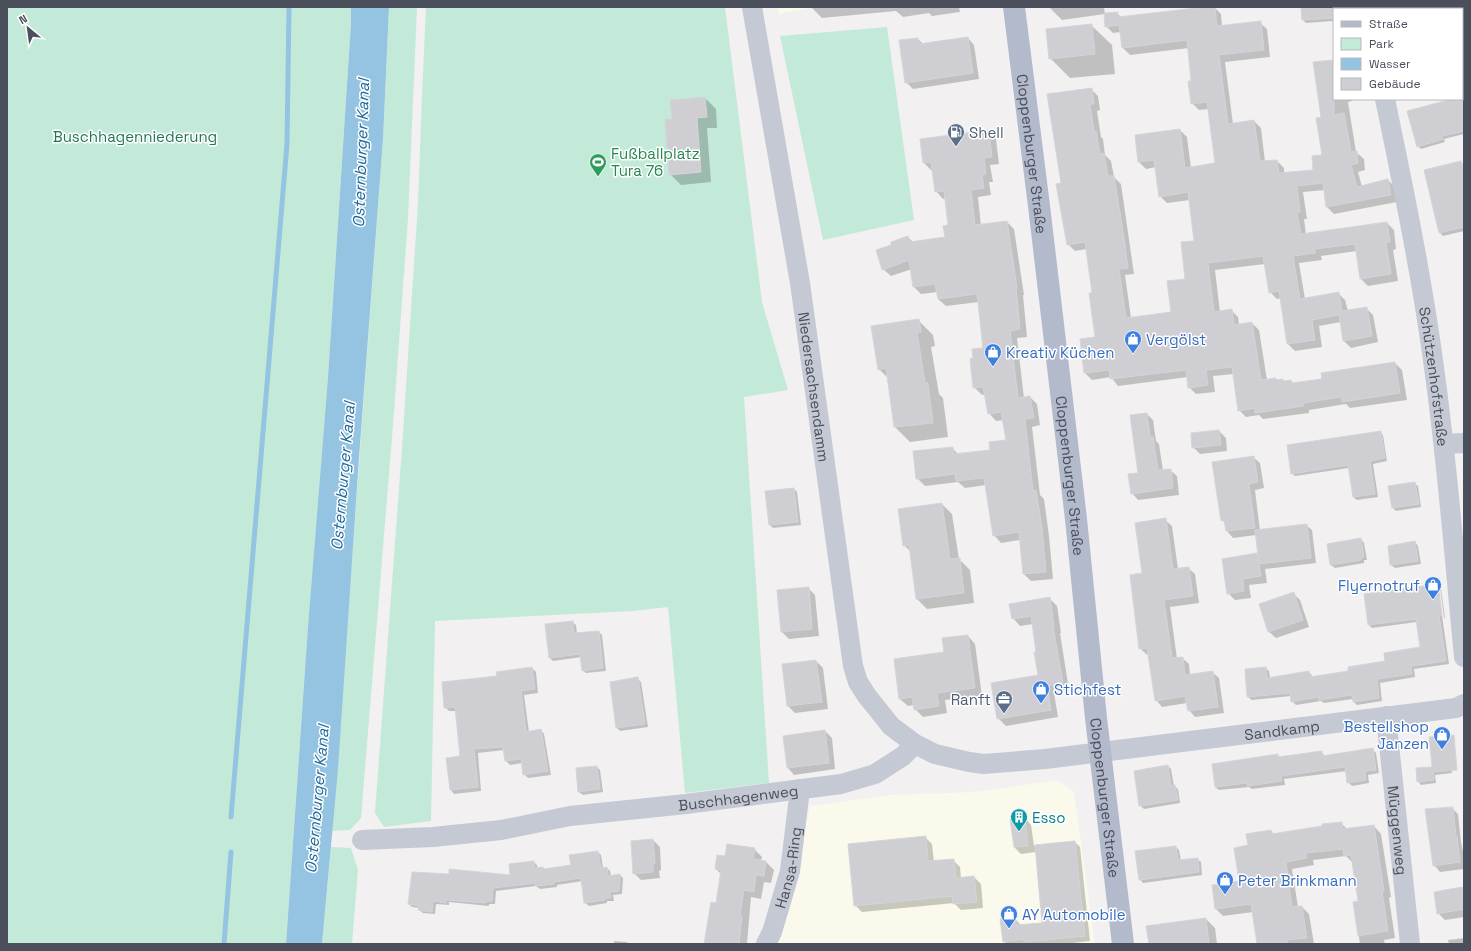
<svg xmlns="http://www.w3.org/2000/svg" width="1471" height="951" viewBox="0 0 1471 951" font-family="'Space Grotesk',sans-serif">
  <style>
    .commercial { fill: #faf9eb }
    .green { fill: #c3ead9 }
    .water { fill: #95c4e2 }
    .shadow { fill: #0003 }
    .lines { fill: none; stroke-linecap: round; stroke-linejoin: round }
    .stream { stroke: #95c4e2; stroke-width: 5 }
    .building { fill: #ceced3; stroke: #d4d5da }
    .minor { stroke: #c5c9d3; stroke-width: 20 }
    .major { stroke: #b2bacb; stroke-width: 22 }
    .labels { text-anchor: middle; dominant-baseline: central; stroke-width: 3; stroke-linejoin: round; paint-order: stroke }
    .service-label { font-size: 15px; fill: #4e5e75; stroke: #fff; text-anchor: start }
    .park-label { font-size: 15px; fill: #22755a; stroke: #fff }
    .leisure-label { font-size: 15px; fill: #27864d; stroke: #fff; text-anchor: start }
    .street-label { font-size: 15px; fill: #4a4f5b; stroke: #fff }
    .shop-label { font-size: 15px; fill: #366cbe; stroke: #fff; text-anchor: start }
    .culture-label { font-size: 15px; fill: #0d838f; stroke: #fff; text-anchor: start }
    .water-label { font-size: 16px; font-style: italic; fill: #1c699b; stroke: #fff }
  </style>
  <rect width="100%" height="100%" fill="#f2f0f0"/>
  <g class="commercial">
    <polygon points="777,7 815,7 779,14"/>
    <polygon points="1058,780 1074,792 1095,944 775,944 797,869 810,806 890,795 973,792"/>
  </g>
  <g class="green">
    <polygon points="7,7 351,7 351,23 328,377 308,626 286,944 7,944"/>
    <polygon points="389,7 417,7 408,218 393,425 361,818 350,830 332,831 383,139"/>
    <polygon points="426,7 725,7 762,302 788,390 744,397 769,783 685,793 668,607 633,611 435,621 431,821 384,827 375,813 402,448 418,203 422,96"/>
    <polygon points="887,27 914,220 823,240 780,36"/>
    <polygon points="331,847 351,848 358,870 352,944 322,944"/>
  </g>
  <polygon class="water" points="351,7 389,7 383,139 359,458 338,769 322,944 286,944 308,626 328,377 351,23"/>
  <g class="shadow">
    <polygon points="811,7 959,7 960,12 932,16 929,13 903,17 896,11 822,18"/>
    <polygon points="1049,7 1104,7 1105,14 1117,13 1122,18 1214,7 1221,14 1222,27 1260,23 1267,29 1270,57 1225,62 1233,124 1254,121 1261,128 1265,162 1277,161 1284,168 1284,174 1314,171 1323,156 1322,118 1334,61 1334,99 1352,99 1352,101 1348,102 1356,152 1364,159 1365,170 1358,172 1362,187 1388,180 1395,187 1397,202 1334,214 1327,207 1325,190 1303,192 1307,219 1304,219 1306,235 1387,223 1394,230 1396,249 1393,250 1398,281 1368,286 1361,279 1357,251 1321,256 1322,260 1299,263 1305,299 1338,293 1345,300 1348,311 1366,308 1373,315 1378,342 1351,348 1344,341 1341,322 1319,326 1322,347 1295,351 1288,344 1281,298 1277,299 1270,292 1265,264 1215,270 1220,312 1231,310 1238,317 1239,325 1252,323 1259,330 1267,380 1276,379 1278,381 1283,380 1285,382 1291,381 1294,384 1323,380 1395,363 1402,370 1407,400 1350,408 1346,404 1309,410 1309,413 1263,419 1259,415 1246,417 1239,410 1234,374 1213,376 1215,392 1196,394 1189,387 1188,377 1118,386 1111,377 1092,380 1085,373 1081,340 1096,338 1093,294 1087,249 1075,251 1068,244 1062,184 1091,89 1098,96 1100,110 1097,111 1101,137 1103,139 1105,155 1111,161 1114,177 1121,184 1134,274 1125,275 1131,318 1172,313 1186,280 1195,242 1190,200 1167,203 1160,196 1156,167 1146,169 1139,162 1180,130 1187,137 1191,168 1217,164 1209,109 1199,110 1192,103 1193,82 1189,48 1130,55 1123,48 1121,32 1113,33 1106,26 1105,14 1062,20"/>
    <polygon points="1302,7 1337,7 1337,9 1334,9 1334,21 1306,23 1303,20"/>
    <polygon points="1430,7 1464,7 1464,23 1462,24 1462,9 1417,9"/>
    <polygon points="1091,25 1112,45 1115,74 1070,78 1050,58"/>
    <polygon points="968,38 974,45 979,79 913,89 906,82 918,39 923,44"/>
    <polygon points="1462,89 1464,89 1464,134 1444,139 1445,142 1421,149 1418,146 1456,99 1462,99"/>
    <polygon points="705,98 716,109 717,128 707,128 711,182 681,185 670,174 673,120"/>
    <polygon points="988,131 996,139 999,164 990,165 993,182 989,182 991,195 978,197 981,226 1007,222 1014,229 1024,295 1023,295 1027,337 1017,338 1024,398 1030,397 1037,404 1040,425 1032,427 1040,495 1044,499 1049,536 1053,579 1031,581 1024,574 1020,540 1001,543 994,535 986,485 965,488 958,482 925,486 917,478 952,448 959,455 991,451 1007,441 1004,420 996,421 989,413 986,394 982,395 974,387 974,359 984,349 979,302 946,306 938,299 937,292 921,294 914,287 912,269 891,276 883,269 893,245 908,237 913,242 946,237 949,226 946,198 943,199 936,191 933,170 931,170 924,163"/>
    <polygon points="1461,162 1464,165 1464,231 1443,236 1440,233"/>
    <polygon points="918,320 933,335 935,346 931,347 939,394 943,398 948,437 910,442 895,427 889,379 879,369"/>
    <polygon points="1147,414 1153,420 1156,441 1159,444 1163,471 1170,470 1177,476 1179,495 1138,500 1132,493 1139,474"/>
    <polygon points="1219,431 1226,438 1227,451 1200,454 1193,447"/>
    <polygon points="1380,432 1383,435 1387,461 1373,464 1378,497 1357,500 1353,497 1349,468 1295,476 1292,473"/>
    <polygon points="1253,457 1260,463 1264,488 1255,490 1260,531 1306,525 1312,530 1316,563 1265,569 1267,583 1249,585 1251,598 1235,600 1228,593 1257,555 1259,557 1256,535 1233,538 1227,531 1226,524 1222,520"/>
    <polygon points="1414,483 1418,486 1421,507 1396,511 1393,508 1390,487"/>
    <polygon points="794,489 797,492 801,525 773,528 770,525"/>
    <polygon points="942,504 952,514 959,559 970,570 974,603 927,609 917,599 911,552 904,545"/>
    <polygon points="1165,520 1172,526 1178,569 1188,568 1195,574 1199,603 1170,607 1177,659 1182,658 1189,664 1190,675 1212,672 1219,678 1224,713 1195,717 1189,710 1187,703 1162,707 1156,700 1149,654 1147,655 1140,648 1144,574"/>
    <polygon points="1361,539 1364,543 1367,560 1364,560 1364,563 1335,568 1331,565"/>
    <polygon points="1415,542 1418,546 1421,564 1395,568 1391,565 1389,547"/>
    <polygon points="1438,585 1441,589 1445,618 1444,618 1440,588 1438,588 1449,664 1414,669 1415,677 1380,683 1382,701 1357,705 1354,702 1353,699 1324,703 1321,701 1296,705 1292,701 1291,696 1252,700 1248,697 1266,668 1269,671 1270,678 1309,672 1313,677 1350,672 1386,662 1421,648 1417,622 1372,628 1369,625"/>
    <polygon points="808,588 815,595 819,636 789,639 782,632"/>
    <polygon points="1293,593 1300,600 1309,627 1276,638 1269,632"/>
    <polygon points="1049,598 1057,606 1061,633 1060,633 1069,690 1054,693 1058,717 1006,726 998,718 1039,675 1037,653 1033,624 1020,626 1013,618"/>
    <polygon points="572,622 576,625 577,634 599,632 602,635 606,671 586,673 583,670 582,657 553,661 550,658"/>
    <polygon points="968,636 975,644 982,696 945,700 947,713 923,717 915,709 914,705 908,706 900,699 945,653"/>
    <polygon points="816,661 823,668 828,709 795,713 788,706 783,665"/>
    <polygon points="532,668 536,672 538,693 524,695 529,732 541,730 544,734 551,775 528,778 524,774 522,763 510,765 506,761 505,750 478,753 481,791 454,794 451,790 462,757 456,711 449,711 445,707 498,677"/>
    <polygon points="638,679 641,682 648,727 620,731 617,728"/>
    <polygon points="825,731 832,738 835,769 794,775 788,768"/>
    <polygon points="1449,740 1452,773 1435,775 1436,783 1421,785 1418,781 1433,767"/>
    <polygon points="1372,749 1376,753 1379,773 1368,775 1369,783 1352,786 1348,782 1347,771 1284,779 1285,785 1252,789 1249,787 1219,790 1215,787 1277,755 1280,758 1321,752 1325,756"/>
    <polygon points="1168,766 1171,769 1174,786 1178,789 1180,803 1144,809 1140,805"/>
    <polygon points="597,767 600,770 603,792 583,795 579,792"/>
    <polygon points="1452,808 1458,814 1461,842 1464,856 1464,869 1440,872 1434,865"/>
    <polygon points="1025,818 1031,825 1034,846 1075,842 1080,847 1090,941 1063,944 1006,944 1004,941 1014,918 1020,924 1020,926 1044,923 1036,852 1021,854 1014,847"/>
    <polygon points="1341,823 1348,830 1374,826 1381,834 1391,897 1389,898 1395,938 1384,940 1385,944 1360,944 1354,903 1360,902 1353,862 1352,862 1346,856 1313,860 1314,865 1292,869 1298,907 1302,907 1309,914 1314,944 1258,944 1253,912 1223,916 1216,909 1240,882 1249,846 1271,831 1275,835"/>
    <polygon points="925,837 932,844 934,862 953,860 960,867 961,878 974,877 981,884 983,908 961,910 954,903 862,912 855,905"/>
    <polygon points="653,840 660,847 661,870 659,871 660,878 641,880 634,873"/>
    <polygon points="1176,847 1179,850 1181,861 1197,859 1201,862 1202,875 1143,883 1140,879"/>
    <polygon points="754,849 762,857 761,861 766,862 774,870 771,883 764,882 761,899 751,897 747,944 705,944 717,904 722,875 716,869 726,857"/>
    <polygon points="598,852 601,855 603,868 607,868 610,871 611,876 620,875 623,878 622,894 613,895 614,901 607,901 607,903 589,906 585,903 583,881 557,885 557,887 540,889 536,886 496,891 495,904 489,904 489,906 449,902 449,905 436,904 435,914 423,913 419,910 420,908 412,907 409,904 512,876 534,862 537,865 538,869 543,868 545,870 572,866"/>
    <polygon points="1462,888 1464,890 1464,917 1445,920 1438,913"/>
    <polygon points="1206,919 1215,928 1217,944 1150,944"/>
    <polygon points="1464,938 1464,944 1449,944 1448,940"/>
    <polygon points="614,941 627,942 629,944 614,944"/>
  </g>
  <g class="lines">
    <g class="stream">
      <polyline points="231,817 287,144 289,7"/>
      <polyline points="224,944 231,852"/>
    </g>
  </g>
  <g class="building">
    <polygon points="1205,7 1215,7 1217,26 1261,21 1264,50 1219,55 1228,124 1254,120 1260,161 1277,160 1279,173 1313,170 1312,156 1322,155 1316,118 1321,117 1313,62 1334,60 1334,115 1344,113 1351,152 1357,151 1358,163 1351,165 1357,187 1388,179 1391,195 1326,207 1323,183 1297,186 1300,212 1297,212 1301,234 1387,222 1390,242 1386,243 1391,274 1360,279 1355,244 1315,249 1315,253 1293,256 1300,299 1339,292 1342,311 1367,307 1372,336 1343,341 1339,315 1312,320 1315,340 1287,344 1279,291 1269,293 1263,256 1208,263 1214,312 1232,309 1234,325 1252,322 1261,380 1276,378 1276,380 1283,379 1283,381 1291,380 1292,383 1322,379 1321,373 1395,362 1400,393 1342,402 1341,397 1303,403 1303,406 1255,413 1255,408 1238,411 1232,367 1206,370 1208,385 1188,388 1186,370 1110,379 1109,370 1084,373 1080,339 1095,337 1089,293 1092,293 1085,242 1067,245 1056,184 1061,183 1047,94 1092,88 1094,104 1090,104 1094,132 1096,131 1100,154 1104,153 1108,176 1114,176 1124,238 1128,268 1119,269 1126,318 1171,312 1167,281 1185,279 1181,242 1194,241 1188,192 1159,197 1154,160 1138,162 1135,135 1180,129 1185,168 1215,163 1207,102 1191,104 1188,81 1191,81 1187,40 1122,48 1119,25 1105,27 1104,13 1118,12 1118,17"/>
    <polygon points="1301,7 1341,7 1341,9 1334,9 1334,18 1302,20"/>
    <polygon points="1092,24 1095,54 1049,59 1046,29"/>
    <polygon points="968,37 973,73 905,83 899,40 918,38 919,44"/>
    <polygon points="705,97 707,117 697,118 701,172 669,175 665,119 672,119 670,100"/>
    <polygon points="1452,99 1464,99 1464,131 1442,136 1443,139 1417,147 1407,111"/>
    <polygon points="989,130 992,157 984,158 986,174 982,175 984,188 971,190 975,225 1007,221 1017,288 1016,288 1020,329 1010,331 1018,398 1030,396 1034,418 1025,419 1033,491 1036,490 1042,528 1046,572 1023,574 1019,532 993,536 984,478 956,481 955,474 916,479 913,451 953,447 954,454 990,450 989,442 1006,440 1001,412 988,414 983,387 973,388 970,359 973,358 972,349 983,348 977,294 938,299 935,284 913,287 909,260 882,270 876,250 891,245 891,242 908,236 910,242 945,237 943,226 948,225 944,191 935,192 931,162 923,163 920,139"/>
    <polygon points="1461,161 1462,165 1464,164 1464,227 1439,233 1424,170"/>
    <polygon points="919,319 921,332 917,332 925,383 928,383 933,423 894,427 886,368 878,370 871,326"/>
    <polygon points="1147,413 1150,437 1153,437 1158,470 1171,469 1173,488 1131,494 1128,474 1138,473 1130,415"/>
    <polygon points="1219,430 1221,445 1192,448 1191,433"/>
    <polygon points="1381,431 1385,458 1370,461 1375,494 1353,497 1348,465 1291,474 1287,445"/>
    <polygon points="1254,456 1258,482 1249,484 1255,528 1226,531 1224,520 1221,521 1212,462"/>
    <polygon points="1415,482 1419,504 1392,508 1388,486"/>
    <polygon points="794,488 798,522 769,525 765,491"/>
    <polygon points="942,503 950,559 960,558 964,593 916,599 909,545 903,546 898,509"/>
    <polygon points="1166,518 1173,569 1189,567 1193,596 1164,600 1172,658 1183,657 1185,675 1213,671 1218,707 1188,711 1185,696 1155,701 1147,648 1139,649 1130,575 1142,573 1135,523"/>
    <polygon points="1307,524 1311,558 1259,564 1255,530"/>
    <polygon points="1361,538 1364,557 1361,558 1361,560 1330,565 1327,544"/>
    <polygon points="1415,541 1418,561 1390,565 1388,546"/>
    <polygon points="1257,553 1261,576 1243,579 1244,591 1227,594 1222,559"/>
    <polygon points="1438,584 1442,615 1439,615 1446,661 1411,666 1412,674 1377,679 1379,698 1353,702 1352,695 1319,700 1319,697 1291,702 1290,693 1247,697 1245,669 1266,667 1267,678 1309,671 1310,677 1348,671 1348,667 1385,661 1384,653 1420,647 1416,619 1368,625 1364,594"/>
    <polygon points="809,587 812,629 781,632 777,590"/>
    <polygon points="1294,592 1303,620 1268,632 1259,604"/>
    <polygon points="1050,597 1054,626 1053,626 1063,683 1047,686 1051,710 997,719 991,683 1038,675 1034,652 1036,652 1031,616 1012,619 1009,604"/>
    <polygon points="573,621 574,633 599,631 603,668 582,671 580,654 549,658 545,624"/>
    <polygon points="968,635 975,688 937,693 939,706 914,710 912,697 899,699 894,659 944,652 942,638"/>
    <polygon points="816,660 822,702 787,706 782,664"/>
    <polygon points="532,667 535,689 521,691 526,732 541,729 548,771 523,775 521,759 505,761 503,747 474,749 478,787 450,790 446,758 460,756 455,707 444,708 442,682 497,676 496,672"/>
    <polygon points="638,677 645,724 616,728 610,682"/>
    <polygon points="825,730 829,763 787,768 783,736"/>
    <polygon points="1454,735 1457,770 1433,772 1434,780 1417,782 1416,768 1432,767 1429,737"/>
    <polygon points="1373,748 1376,770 1365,771 1366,780 1347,783 1345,767 1281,776 1282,781 1247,786 1247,783 1215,787 1212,764 1278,754 1278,757 1322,751 1322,756"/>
    <polygon points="1168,765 1171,786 1175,785 1178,800 1139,806 1134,771"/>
    <polygon points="597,766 600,789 578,792 576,768"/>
    <polygon points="1453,807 1456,837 1457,836 1460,862 1433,866 1425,809"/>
    <polygon points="1025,817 1028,846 1014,847 1010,819"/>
    <polygon points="1342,822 1343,829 1374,825 1384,891 1382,891 1388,931 1358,936 1353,902 1358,901 1351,855 1344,856 1343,849 1306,853 1307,858 1286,862 1292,907 1302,906 1307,938 1287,940 1287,944 1257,944 1251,904 1215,909 1212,885 1239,881 1234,848 1248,845 1246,834 1271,830 1272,834 1322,826 1322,824"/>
    <polygon points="926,836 928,861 954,859 956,878 974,876 977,902 953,904 952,896 854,906 848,844"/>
    <polygon points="653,839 655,864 653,864 653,872 633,874 631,841"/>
    <polygon points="1075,841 1085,936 1024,942 1024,939 1003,942 1000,919 1015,917 1016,925 1042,923 1035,845"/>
    <polygon points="727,844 755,848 753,859 766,861 764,876 756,875 754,892 744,890 740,916 742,916 739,944 704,944 711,902 716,903 721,870 715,869 717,855 725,856"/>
    <polygon points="1176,846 1178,860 1198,858 1199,872 1139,880 1135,851"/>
    <polygon points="598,851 601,868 607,867 608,876 620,874 619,891 610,892 611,898 604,898 605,900 584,903 581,878 554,882 554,884 536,886 535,883 493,888 492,901 486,901 486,903 446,900 446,903 433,901 432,912 418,910 419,906 408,904 412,872 449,874 449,869 510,875 509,864 534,861 535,868 543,867 544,869 571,865 569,855"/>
    <polygon points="1462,887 1464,909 1437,914 1434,892"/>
    <polygon points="1206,918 1209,944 1149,944 1146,926"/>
  </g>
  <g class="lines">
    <g class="minor">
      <path id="s1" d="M752 7 800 283 853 666 858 682 867 696 891 726 915 744 935 754 969 762 984 764 1045 759 1456 708 1464 704"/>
      <polyline points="1375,9 1375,7"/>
      <polyline points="1462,65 1464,65"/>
      <path id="s2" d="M1385 99C1402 181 1419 263 1431 346 1446 449 1454 553 1464 657"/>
      <polyline points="1444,444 1464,443"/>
      <path id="s3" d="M1386 716 1410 944"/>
      <path id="s4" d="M362 840 433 837 501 830 570 816 686 804 841 784 875 774 903 756 915 744"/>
      <path id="s5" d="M766 944 772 932 790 871 800 789"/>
    </g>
    <path class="major" id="s6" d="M1014 7 1039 206 1076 519 1096 718 1123 944"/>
  </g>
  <defs>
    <g id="fuel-pin" transform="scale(0.9)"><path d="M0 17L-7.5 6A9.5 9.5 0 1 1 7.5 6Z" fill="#5c6f8a" stroke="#fff"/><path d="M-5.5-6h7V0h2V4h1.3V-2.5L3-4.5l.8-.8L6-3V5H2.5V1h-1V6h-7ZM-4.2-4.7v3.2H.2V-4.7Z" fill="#fff"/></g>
    <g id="stadium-pin" transform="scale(0.9)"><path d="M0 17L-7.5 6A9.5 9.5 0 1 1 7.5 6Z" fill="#2e9e5b" stroke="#fff"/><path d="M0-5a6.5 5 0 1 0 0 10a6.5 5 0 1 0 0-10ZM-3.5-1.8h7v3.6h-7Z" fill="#fff"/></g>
    <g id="shop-pin" transform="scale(0.9)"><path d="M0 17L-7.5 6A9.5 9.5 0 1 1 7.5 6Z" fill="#3f7fe0" stroke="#fff"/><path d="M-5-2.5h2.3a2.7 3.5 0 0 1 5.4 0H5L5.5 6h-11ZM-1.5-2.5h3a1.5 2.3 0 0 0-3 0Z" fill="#fff"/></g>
    <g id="office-pin" transform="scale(0.9)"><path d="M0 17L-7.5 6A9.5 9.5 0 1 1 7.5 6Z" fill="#5c6f8a" stroke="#fff"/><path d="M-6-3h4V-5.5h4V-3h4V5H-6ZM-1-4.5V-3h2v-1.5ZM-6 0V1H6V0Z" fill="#fff"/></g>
    <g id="building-pin" transform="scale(0.9)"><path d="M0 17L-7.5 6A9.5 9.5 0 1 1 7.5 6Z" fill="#0f9aa8" stroke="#fff"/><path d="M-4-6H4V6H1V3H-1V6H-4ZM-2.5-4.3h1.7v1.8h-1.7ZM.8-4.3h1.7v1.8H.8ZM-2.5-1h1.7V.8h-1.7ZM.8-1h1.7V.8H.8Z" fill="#fff"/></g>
  </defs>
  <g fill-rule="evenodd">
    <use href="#fuel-pin" x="956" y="132"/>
    <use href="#stadium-pin" x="598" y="162"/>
    <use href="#shop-pin" x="1133" y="339"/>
    <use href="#shop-pin" x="993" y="352"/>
    <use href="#shop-pin" x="1433" y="585"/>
    <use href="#shop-pin" x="1041" y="689"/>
    <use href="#office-pin" x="1004" y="699"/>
    <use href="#shop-pin" x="1442" y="735"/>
    <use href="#building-pin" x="1019" y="817"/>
    <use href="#shop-pin" x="1225" y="880"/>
    <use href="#shop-pin" x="1009" y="914"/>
  </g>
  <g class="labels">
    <g class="service-label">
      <text x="969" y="132">Shell</text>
      <text x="991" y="699" text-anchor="end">Ranft</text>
    </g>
    <g class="park-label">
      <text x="135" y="136">Buschhagenniederung</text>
    </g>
    <g class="leisure-label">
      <text x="611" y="153">Fußballplatz<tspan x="611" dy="17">Tura 76</tspan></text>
    </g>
    <g class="street-label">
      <text stroke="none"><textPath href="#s6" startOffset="148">Cloppenburger Straße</textPath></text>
      <text stroke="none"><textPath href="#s2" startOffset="282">Schützenhofstraße</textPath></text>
      <text stroke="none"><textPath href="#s1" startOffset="385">Niedersachsendamm</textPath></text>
      <text stroke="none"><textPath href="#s6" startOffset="472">Cloppenburger Straße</textPath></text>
      <text stroke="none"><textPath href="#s1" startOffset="1141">Sandkamp</textPath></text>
      <text stroke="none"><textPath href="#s4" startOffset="379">Buschhagenweg</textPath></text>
      <text stroke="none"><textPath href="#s6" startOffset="796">Cloppenburger Straße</textPath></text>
      <text stroke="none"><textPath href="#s3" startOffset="115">Müggenweg</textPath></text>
      <text stroke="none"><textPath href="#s5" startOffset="80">Hansa-Ring</textPath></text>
    </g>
    <g class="shop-label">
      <text x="1146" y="339">Vergölst</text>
      <text x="1006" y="352">Kreativ Küchen</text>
      <text x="1420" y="585" text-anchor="end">Flyernotruf</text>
      <text x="1054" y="689">Stichfest</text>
      <text x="1429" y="726" text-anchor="end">Bestellshop<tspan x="1429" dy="17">Janzen</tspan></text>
      <text x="1238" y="880">Peter Brinkmann</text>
      <text x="1022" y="914">AY Automobile</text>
    </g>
    <g class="culture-label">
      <text x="1032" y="817">Esso</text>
    </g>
    <g class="water-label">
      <text transform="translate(361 153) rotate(-88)">Osternburger Kanal</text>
      <text transform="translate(343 476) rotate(-85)">Osternburger Kanal</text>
      <text transform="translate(317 799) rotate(-85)">Osternburger Kanal</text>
    </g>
  </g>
  <rect width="1471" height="951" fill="none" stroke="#4a4f5b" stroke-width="16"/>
  <rect x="1333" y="8" width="130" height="92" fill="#ffffff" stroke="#b7b9bd"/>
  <rect x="1341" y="21" width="20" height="6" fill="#b2bacb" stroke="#b7b9bd"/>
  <text x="1369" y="28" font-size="12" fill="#4a4f5b">Straße</text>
  <rect x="1341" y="38" width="20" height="12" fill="#c3ead9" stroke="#b7b9bd"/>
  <text x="1369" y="48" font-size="12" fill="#4a4f5b">Park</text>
  <rect x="1341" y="58" width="20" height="12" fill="#95c4e2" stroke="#b7b9bd"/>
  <text x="1369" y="68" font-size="12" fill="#4a4f5b">Wasser</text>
  <rect x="1341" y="78" width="20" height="12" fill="#ceced3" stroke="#b7b9bd"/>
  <text x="1369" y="88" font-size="12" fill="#4a4f5b">Gebäude</text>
  <g transform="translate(28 28) rotate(331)" stroke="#ffffff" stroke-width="3" paint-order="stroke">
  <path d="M0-3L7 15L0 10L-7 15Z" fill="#4a4f5b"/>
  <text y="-6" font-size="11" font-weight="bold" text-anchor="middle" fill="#4a4f5b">N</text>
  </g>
</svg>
